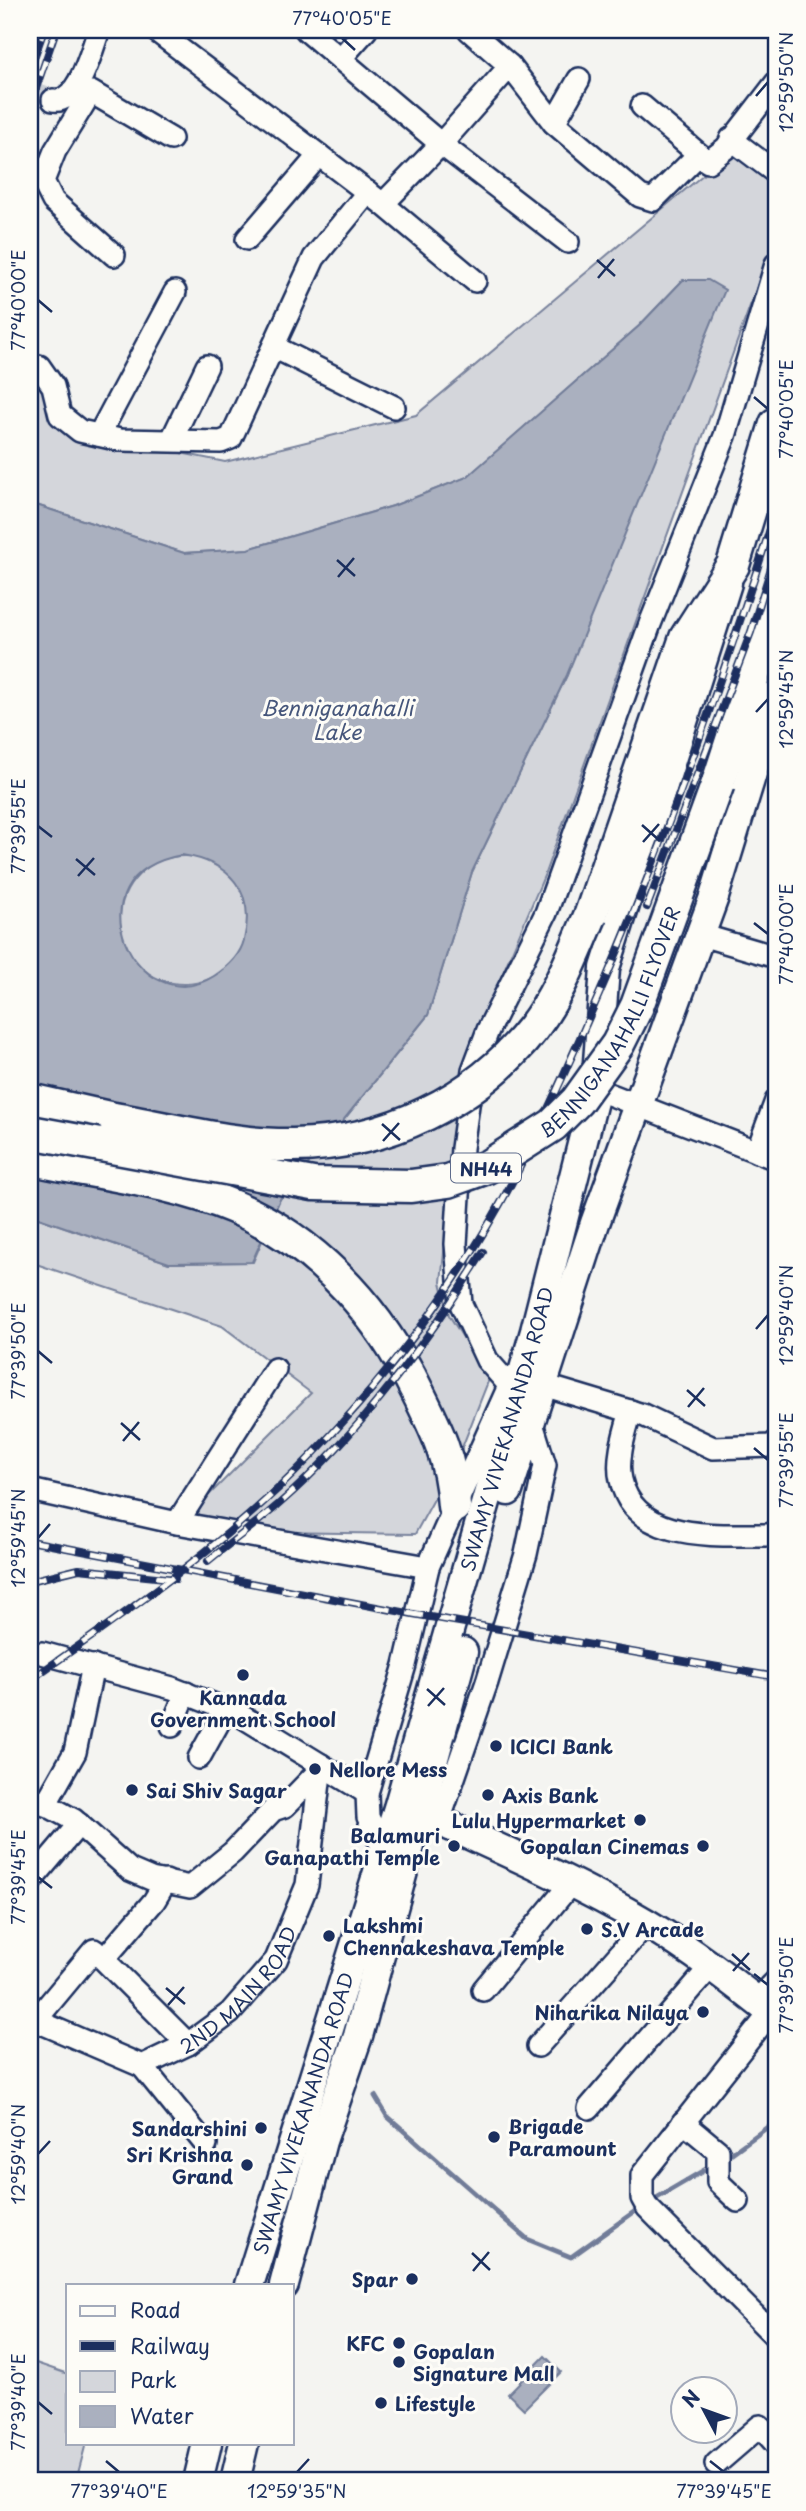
<svg xmlns="http://www.w3.org/2000/svg" width="806" height="2511" viewBox="0 0 806 2511" font-family="'Playpen Sans',sans-serif">
  <style>
    .green { fill: #d4d6db; stroke: #78829c; stroke-width: 2 }
    .water { fill: #aab0bf; stroke: #717c98; stroke-width: 2; fill-rule: evenodd }
    .lines { fill: none; stroke-linecap: round; stroke-linejoin: round }
    .stream { stroke: #717c98; stroke-width: 5 }
    .minor-tunnel { stroke: #c9cdd4; stroke-width: 21; stroke-dasharray: 21 10; stroke-linecap: butt }
    .minor-casing { stroke: #1b2f5e; stroke-width: 26 }
    .major-casing { stroke: #1b2f5e; stroke-width: 33 }
    .highway-casing { stroke: #1b2f5e; stroke-width: 37 }
    .minor { stroke: #fdfcf7; stroke-width: 21 }
    .major { stroke: #fdfcf7; stroke-width: 28 }
    .highway { stroke: #fdfcf7; stroke-width: 32 }
    .rail-casing { stroke: #1b2f5e; stroke-width: 8 }
    .rail { stroke: #fdfcf7; stroke-width: 5; stroke-dasharray: 16; stroke-linecap: butt }
    .highway-bridge-casing { stroke: #1b2f5e; stroke-width: 37; stroke-linecap: butt }
    .highway-bridge { stroke: #fdfcf7; stroke-width: 32 }
    .ticks { fill: none; stroke: #1b2f5e; stroke-width: 2.5 }
    .poi-dot { fill: #1b2f5e; stroke: #fdfcf7; stroke-width: 2.5 }
    .labels { text-anchor: middle; dominant-baseline: central; stroke-width: 6; stroke-linejoin: round; paint-order: stroke }
    .shield { fill: #fdfcf7; stroke: #5f6c8c; stroke-width: 2 }
    .shield-label { font-size: 18px; font-weight: bold; fill: #1b2f5e }
    .street-label { font-size: 19px; fill: #1b2f5e; stroke: #fdfcf7 }
    .poi-label { font-size: 19px; font-weight: bold; fill: #1b2f5e; stroke: #fdfcf7; text-anchor: start }
    .water-label { font-size: 21px; font-style: italic; fill: #46567b; stroke: #fdfcf7 }
    .neatline { fill: none; stroke: #1b2f5e; stroke-width: 2.5 }
    .ticks-label { font-size: 18px; text-anchor: middle; fill: #1b2f5e }
  </style>
  <rect width="100%" height="100%" fill="#f4f4f1"/>
  <filter id="ink" filterUnits="userSpaceOnUse"><feTurbulence type="fractalNoise" baseFrequency=".0143" numOctaves="2"/><feDisplacementMap in="SourceGraphic" scale="14" xChannelSelector="R" yChannelSelector="G"/><feConvolveMatrix kernelMatrix="1 2 1 2 8 2 1 2 1" color-interpolation-filters="sRGB"/></filter>
  <g filter="url(#ink)">
    <g class="green">
      <polygon points="735,148 776,182 776,234 544,876 463,1067 441,1282 449,1315 489,1379 461,1450 415,1534 270,1532 186,1518 311,1393 222,1326 30,1262 30,1215 169,1263 253,1262 280,1199 428,1015 472,872 567,675 683,280 639,326 467,477 393,506 248,549 184,553 30,503 30,350 67,430 225,462 416,415"/>
      <circle cx="184" cy="920" r="64"/>
      <polygon points="30,2361 68,2374 68,2443 86,2443 76,2481 30,2481"/>
    </g>
    <g class="water">
      <path d="M683 280H708L725 290 567 675 472 872 428 1015 280 1199 252 1262 169 1263 30 1215V503L184 553 248 549 393 506 467 477 639 326ZM182 855C229 862 256 891 244 940 240 956 228 967 214 976 138 1025 64 876 182 855Z"/>
      <polygon points="545,2356 561,2372 524,2409 508,2394"/>
    </g>
    <g class="lines">
      <g class="stream">
        <polyline points="375,2096 387,2116 527,2239 571,2257 641,2207"/>
        <polyline points="725,2158 776,2121"/>
        <polyline points="650,2202 713,2165"/>
      </g>
      <polyline class="minor-tunnel" points="30,92 53,100"/>
      <g class="minor-casing">
        <g id="minor">
          <polyline points="155,30 383,204 441,144 568,242"/>
          <polyline points="306,30 441,144 510,66 469,30"/>
          <polyline points="341,58 366,30"/>
          <polyline points="510,66 554,123 640,196 653,200 698,155"/>
          <path d="M53 100C79 104 91 51 99 30"/>
          <polyline points="642,106 708,162 726,148 776,83"/>
          <polyline points="554,123 579,79"/>
          <polyline points="731,139 776,173"/>
          <polyline points="383,204 475,281"/>
          <polyline points="247,239 319,155"/>
          <polyline points="114,255 53,201 43,181 55,151 91,92 171,139"/>
          <polyline points="274,347 394,407"/>
          <polyline points="39,366 53,386 60,415 80,431 120,440 221,442 231,438 314,258 368,192"/>
          <polyline points="99,435 175,292"/>
          <polyline points="172,439 207,366"/>
          <polyline points="701,935 776,957"/>
          <polyline points="596,1089 776,1159"/>
          <polyline points="757,1152 776,1101"/>
          <polyline points="509,1385 487,1360 461,1304 456,1244 462,1148 473,1070 488,1030 546,913 650,624 725,436 776,264"/>
          <polyline points="543,1385 643,1415 713,1448 772,1446 776,1442"/>
          <path d="M631 1411C625 1432 616 1459 621 1480 635 1544 721 1534 770 1535L776 1531"/>
          <polyline points="30,1490 177,1523 428,1567"/>
          <polyline points="177,1523 275,1369"/>
          <polyline points="42,1653 172,1688 238,1714 367,1793"/>
          <polyline points="172,1726 186,1693"/>
          <polyline points="199,1758 226,1709"/>
          <polyline points="30,1796 74,1820 130,1870 151,1879 190,1887 233,1852 273,1810 285,1806 321,1769"/>
          <polyline points="45,1805 75,1752 93,1666"/>
          <polyline points="439,1821 487,1682 526,1554 545,1465 531,1420"/>
          <polyline points="383,1849 368,1817 367,1793 405,1665 428,1567 513,1377"/>
          <polyline points="30,1882 79,1824"/>
          <polyline points="104,1959 154,1901 166,1881"/>
          <polyline points="483,1990 572,1882"/>
          <polyline points="757,2000 776,1981"/>
          <polyline points="771,2012 642,2175 642,2198 647,2207 776,2337"/>
          <path id="s1" d="M30 2018 142 2066 188 2044 230 2013 276 1960 307 1885 321 1765"/>
          <polyline points="30,2027 94,1950 188,2044"/>
          <polyline points="538,2046 647,1923"/>
          <polyline points="142,2066 206,2145"/>
          <polyline points="589,2108 712,1965"/>
          <polyline points="683,2122 718,2151 718,2182 738,2201"/>
          <polyline points="716,2464 760,2426 776,2444"/>
        </g>
      </g>
      <g class="major-casing">
        <g id="major">
          <polyline points="508,1491 595,1223 714,897 776,695"/>
          <path d="M416 1823 439 1821C509 1853 579 1884 646 1923 692 1950 734 1983 776 2016"/>
          <path id="s2" d="M249 2285 398 1808 535 1331 596 1089 605 968 727 583"/>
          <polyline points="284,2285 322,2141 358,2036 463,1652"/>
          <polyline points="198,2481 207,2443"/>
          <polyline points="235,2481 244,2443"/>
        </g>
      </g>
      <g class="highway-casing">
        <g id="highway">
          <polyline points="718,783 776,606"/>
          <polyline points="591,914 686,638 733,565 776,424"/>
          <polyline points="30,1100 114,1119"/>
          <path d="M30 1148 42 1161C105 1174 174 1182 234 1207 311 1239 372 1304 410 1377 433 1423 451 1454 454 1506"/>
        </g>
      </g>
      <use href="#minor" class="minor"/>
      <use href="#major" class="major"/>
      <use href="#highway" class="highway"/>
      <g class="rail-casing">
        <g id="rail">
          <polyline points="30,69 44,30"/>
          <polyline points="30,106 56,30"/>
          <polyline points="647,907 751,632 776,552"/>
          <polyline points="30,1541 413,1614 776,1677"/>
          <path d="M208 1561C231 1542 256 1524 279 1504 357 1436 429 1340 483 1252"/>
          <polyline points="30,1581 79,1569 175,1579"/>
          <path d="M30 1680C127 1612 227 1543 309 1458 392 1373 465 1274 519 1169 546 1116 570 1061 594 1006 665 845 723 678 776 510"/>
        </g>
      </g>
      <use href="#rail" class="rail"/>
      <g class="highway-bridge-casing">
        <g id="highway-bridge">
          <path d="M114 1119C172 1129 233 1146 293 1145 386 1144 476 1101 533 1028 559 994 574 953 591 914"/>
          <path id="s3" d="M30 1132 313 1184 411 1186 448 1181 487 1167 553 1125 577 1101 618 1044 637 1006 718 783"/>
        </g>
      </g>
      <use href="#highway-bridge" class="highway-bridge"/>
    </g>
  </g>
  <path class="ticks" d="M342 38 355 50M756 96 768 82M597 260 615 276M598 278 614 259M38 300 52 312M754 397 768 409M337 560 355 576M338 577 354 558M756 712 768 699M642 825 660 841M38 826 52 837M643 842 659 824M76 859 95 875M78 876 94 858M754 923 768 934M382 1124 400 1140M383 1141 399 1123M756 1329 768 1315M38 1351 52 1363M687 1390 705 1406M688 1407 704 1388M121 1423 140 1440M123 1441 139 1422M754 1448 768 1460M38 1538 50 1524M427 1689 445 1705M428 1706 444 1688M38 1877 52 1888M732 1954 750 1970M733 1971 749 1953M754 1974 768 1985M166 1988 185 2004M168 2005 184 1987M38 2154 50 2141M472 2253 490 2270M473 2271 489 2252M38 2402 52 2414M106 2461 119 2472M710 2461 724 2472M297 2472 309 2459"/>
  <g class="poi-dot">
    <circle cx="243" cy="1675" r="7"/>
    <circle cx="496" cy="1746" r="7"/>
    <circle cx="315" cy="1769" r="7"/>
    <circle cx="132" cy="1790" r="7"/>
    <circle cx="488" cy="1795" r="7"/>
    <circle cx="640" cy="1820" r="7"/>
    <circle cx="454" cy="1846" r="7"/>
    <circle cx="703" cy="1846" r="7"/>
    <circle cx="587" cy="1929" r="7"/>
    <circle cx="329" cy="1936" r="7"/>
    <circle cx="703" cy="2012" r="7"/>
    <circle cx="261" cy="2128" r="7"/>
    <circle cx="494" cy="2137" r="7"/>
    <circle cx="247" cy="2165" r="7"/>
    <circle cx="412" cy="2279" r="7"/>
    <circle cx="399" cy="2343" r="7"/>
    <circle cx="399" cy="2362" r="7"/>
    <circle cx="381" cy="2403" r="7"/>
  </g>
  <g class="labels">
    <rect class="shield" x="451" y="1153.5" width="70" height="29" rx="5"/>
    <g class="shield-label">
      <text x="486" y="1168">NH44</text>
    </g>
    <g class="street-label">
      <text stroke="none"><textPath href="#s3" startOffset="662">BENNIGANAHALLI FLYOVER</textPath></text>
      <text stroke="none"><textPath href="#s2" startOffset="894">SWAMY VIVEKANANDA ROAD</textPath></text>
      <text stroke="none"><textPath href="#s1" startOffset="248">2ND MAIN ROAD</textPath></text>
      <text stroke="none"><textPath href="#s2" startOffset="180">SWAMY VIVEKANANDA ROAD</textPath></text>
    </g>
    <g class="poi-label">
      <text x="243" y="1697" text-anchor="middle">Kannada<tspan x="243" dy="22">Government School</tspan></text>
      <text x="510" y="1746">ICICI Bank</text>
      <text x="329" y="1769">Nellore Mess</text>
      <text x="146" y="1790">Sai Shiv Sagar</text>
      <text x="502" y="1795">Axis Bank</text>
      <text x="626" y="1820" text-anchor="end">Lulu Hypermarket</text>
      <text x="440" y="1835" text-anchor="end">Balamuri<tspan x="440" dy="22">Ganapathi Temple</tspan></text>
      <text x="689" y="1846" text-anchor="end">Gopalan Cinemas</text>
      <text x="343" y="1925">Lakshmi<tspan x="343" dy="22">Chennakeshava Temple</tspan></text>
      <text x="601" y="1929">S.V Arcade</text>
      <text x="689" y="2012" text-anchor="end">Niharika Nilaya</text>
      <text x="508" y="2126">Brigade<tspan x="508" dy="22">Paramount</tspan></text>
      <text x="247" y="2128" text-anchor="end">Sandarshini</text>
      <text x="233" y="2154" text-anchor="end">Sri Krishna<tspan x="233" dy="22">Grand</tspan></text>
      <text x="398" y="2279" text-anchor="end">Spar</text>
      <text x="385" y="2343" text-anchor="end">KFC</text>
      <text x="413" y="2351">Gopalan<tspan x="413" dy="22">Signature Mall</tspan></text>
      <text x="395" y="2403">Lifestyle</text>
    </g>
    <g class="water-label">
      <text x="337" y="707">Benniganahalli<tspan x="337" dy="24">Lake</tspan></text>
    </g>
  </g>
  <rect width="806" height="2511" fill="none" stroke="#fdfcf7" stroke-width="77"/>
  <rect x="66" y="2284" width="228" height="161" fill="#fdfcf7" stroke="#a3aaba" stroke-width="2"/>
  <rect x="80" y="2306" width="35" height="10" fill="#fdfcf7" stroke="#a3aaba" stroke-width="2"/>
  <text x="130" y="2318" font-size="21" fill="#1b2f5e">Road</text>
  <rect x="80" y="2341" width="35" height="10" fill="#1b2f5e" stroke="#a3aaba" stroke-width="2"/>
  <text x="130" y="2354" font-size="21" fill="#1b2f5e">Railway</text>
  <rect x="80" y="2371" width="35" height="21" fill="#d4d6db" stroke="#a3aaba" stroke-width="2"/>
  <text x="130" y="2388" font-size="21" fill="#1b2f5e">Park</text>
  <rect x="80" y="2406" width="35" height="21" fill="#aab0bf" stroke="#a3aaba" stroke-width="2"/>
  <text x="130" y="2424" font-size="21" fill="#1b2f5e">Water</text>
  <g transform="translate(704 2410) rotate(311)"><circle r="33" fill="#fdfcf7" stroke="#a3aaba" stroke-width="2"/>
  <path d="M0-5L12 26L0 18L-12 26Z" fill="#1b2f5e"/>
  <text y="-10" font-size="19" font-weight="bold" text-anchor="middle" fill="#1b2f5e">N</text>
  </g>
  <rect x="38" y="38" width="730" height="2434" class="neatline"/>
  <g class="ticks-label">
    <text x="342" y="25">77°40'05"E</text>
    <text transform="translate(787 82) rotate(-90)" y="6">12°59'50"N</text>
    <text transform="translate(19 300) rotate(-90)" y="6">77°40'00"E</text>
    <text transform="translate(787 409) rotate(-90)" y="6">77°40'05"E</text>
    <text transform="translate(787 699) rotate(-90)" y="6">12°59'45"N</text>
    <text transform="translate(19 826) rotate(-90)" y="6">77°39'55"E</text>
    <text transform="translate(787 934) rotate(-90)" y="6">77°40'00"E</text>
    <text transform="translate(787 1315) rotate(-90)" y="6">12°59'40"N</text>
    <text transform="translate(19 1351) rotate(-90)" y="6">77°39'50"E</text>
    <text transform="translate(787 1460) rotate(-90)" y="6">77°39'55"E</text>
    <text transform="translate(19 1538) rotate(-90)" y="6">12°59'45"N</text>
    <text transform="translate(19 1877) rotate(-90)" y="6">77°39'45"E</text>
    <text transform="translate(787 1985) rotate(-90)" y="6">77°39'50"E</text>
    <text transform="translate(19 2154) rotate(-90)" y="6">12°59'40"N</text>
    <text transform="translate(19 2402) rotate(-90)" y="6">77°39'40"E</text>
    <text x="119" y="2498">77°39'40"E</text>
    <text x="297" y="2498">12°59'35"N</text>
    <text x="724" y="2498">77°39'45"E</text>
  </g>
</svg>
